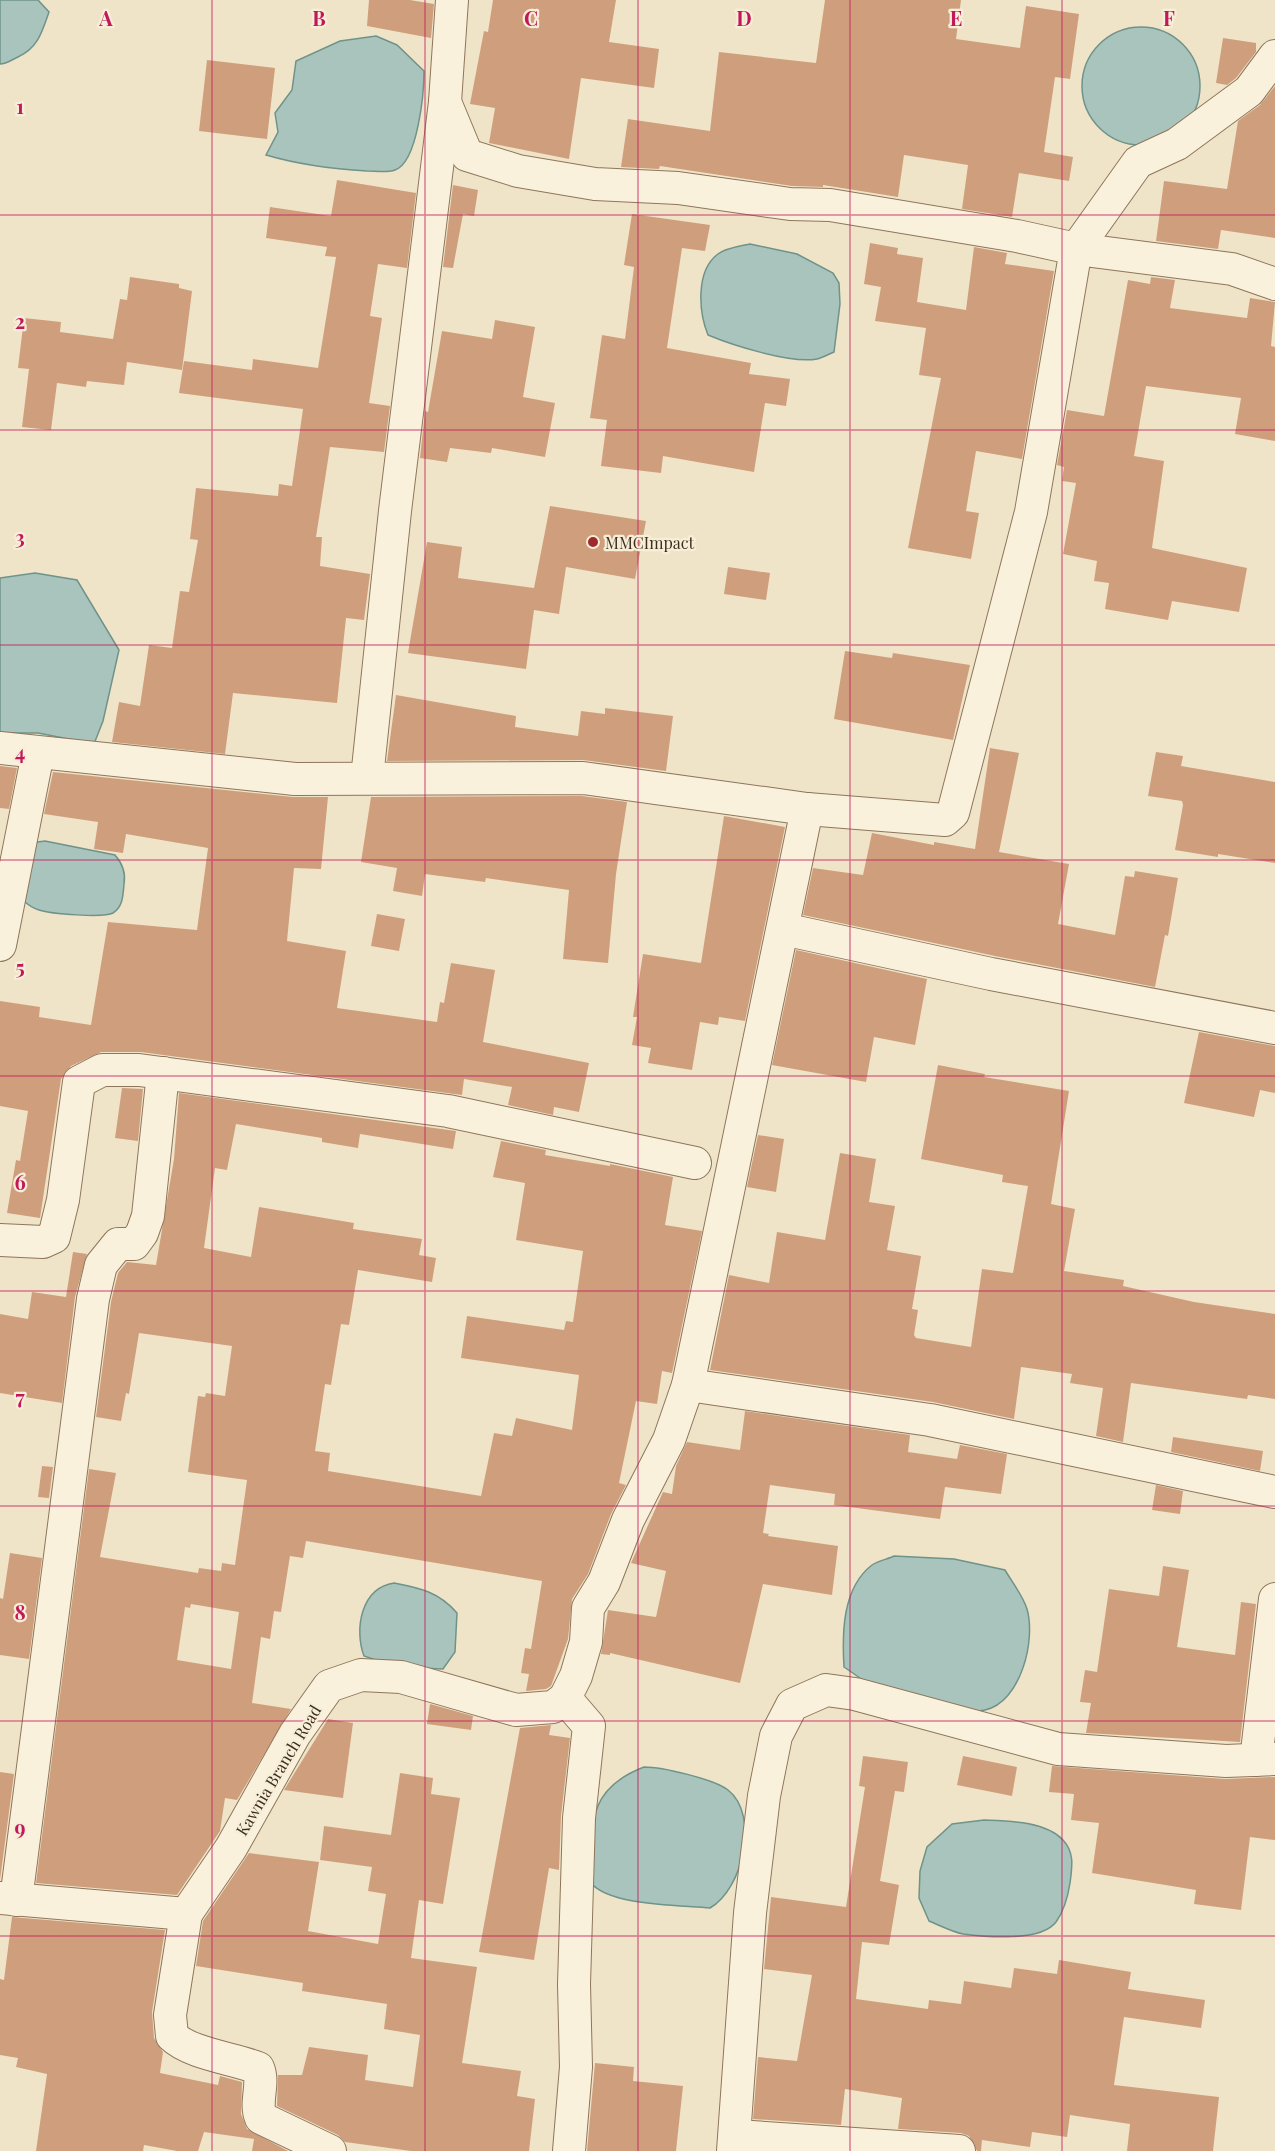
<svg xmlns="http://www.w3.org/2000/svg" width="1275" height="2151" viewBox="0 0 1275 2151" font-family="'Playfair Display',serif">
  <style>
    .water { fill: #a9c4bc; stroke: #6f938a; stroke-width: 1.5 }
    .building { fill: #cf9f7d; fill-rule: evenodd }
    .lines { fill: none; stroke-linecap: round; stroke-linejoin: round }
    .minor-casing { stroke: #8d765c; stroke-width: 34 }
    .minor { stroke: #faf1dc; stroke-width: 32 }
    .grid { fill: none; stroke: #c2185b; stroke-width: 1.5; stroke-opacity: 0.55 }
    .poi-dot { fill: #9e2a2b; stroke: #f7eed8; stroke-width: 2 }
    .labels { text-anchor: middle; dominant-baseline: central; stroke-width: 4.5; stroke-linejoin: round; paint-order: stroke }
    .poi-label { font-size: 16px; fill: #3d2e20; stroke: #f7eed8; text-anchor: start }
    .street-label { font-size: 16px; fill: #3d2e20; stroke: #f7eed8 }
    .grid-label { font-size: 20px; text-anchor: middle; font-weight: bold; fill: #c2185b; stroke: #f7eed8; stroke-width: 4.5; stroke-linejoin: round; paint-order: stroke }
  </style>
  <rect width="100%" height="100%" fill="#f0e4c8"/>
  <g class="water">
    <path d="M0 0H38L49 12C42 32 38 48 18 57 11 60 7 64 0 64Z"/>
    <circle cx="1141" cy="86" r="59"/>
    <path d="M376 36 397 45 424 71C424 92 418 162 395 170 387 173 375 171 367 171 332 169 300 165 266 155L278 132 275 113 292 90 296 61 340 41Z"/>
    <path d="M750 244 797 254 833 273 839 283 840 304 834 352C829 354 822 358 817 359 791 364 732 345 708 335 699 313 695 271 718 254 726 248 741 246 750 244Z"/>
    <polygon points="35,573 77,580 119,650 103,721 94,744 38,733 0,733 0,578"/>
    <path d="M45 841 115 855C122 863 126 873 124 884 123 895 123 907 113 913 104 918 51 914 39 910 31 908 26 903 20 898L30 843Z"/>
    <path d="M894 1556 954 1559 1005 1570C1012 1582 1023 1596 1027 1609 1036 1640 1021 1702 985 1710 964 1715 890 1696 870 1685 861 1679 853 1673 844 1667 842 1634 842 1588 872 1565 878 1561 888 1559 894 1556Z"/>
    <path d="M394 1583C420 1588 439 1592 457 1613L455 1652 443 1669 396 1667 364 1656C354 1629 361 1588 394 1583Z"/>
    <path d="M644 1767C662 1767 714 1779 728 1790 760 1815 743 1889 710 1908 680 1905 610 1906 591 1883 592 1828 584 1790 644 1767Z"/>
    <path d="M984 1820C1008 1821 1045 1821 1063 1840 1075 1853 1072 1867 1070 1883 1068 1896 1064 1911 1056 1922 1041 1942 986 1937 963 1934 952 1932 939 1925 929 1921L919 1898 920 1871 927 1847 952 1824Z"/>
  </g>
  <g class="building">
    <polygon points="369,0 410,0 434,4 431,38 367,26"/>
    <polygon points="493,0 616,0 609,42 659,49 654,88 581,78 569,159 489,143 495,108 470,104 484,31 488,32"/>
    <polygon points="825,0 961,0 956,39 1020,48 1026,6 1079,14 1070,79 1055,77 1044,152 1073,157 1069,181 1019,173 1012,217 962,209 968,165 904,155 898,197 823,185 823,187 792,186 660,166 659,169 621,167 628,119 710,131 719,52 816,63"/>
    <polygon points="1223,38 1256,43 1256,52 1236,78 1227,85 1216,83"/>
    <polygon points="207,60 275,68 267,139 199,131"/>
    <polygon points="1275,86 1275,238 1221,230 1218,249 1156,241 1164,181 1227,189 1238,121 1260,105"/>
    <polygon points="337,180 416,193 407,268 378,264 370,316 382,318 369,403 390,406 384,452 330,447 316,537 322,537 320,566 370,574 364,620 346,618 337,703 233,693 225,754 112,742 119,702 140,706 149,645 172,648 180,591 189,592 198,540 190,539 196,488 278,496 279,484 292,486 303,409 179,393 184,361 252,370 253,359 318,368 336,257 325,256 327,247 266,238 270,207 331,216"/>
    <polygon points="453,185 478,190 474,216 463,214 453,268 443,267"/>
    <polygon points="632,214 710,225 705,251 682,248 667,348 751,363 749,374 790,379 786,406 765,403 754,472 663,456 661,473 601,466 607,420 590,418 602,335 625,339 634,267 624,265"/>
    <polygon points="870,243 898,248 897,254 923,258 917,302 966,310 974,247 1007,253 1005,264 1054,271 1022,459 976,451 966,511 979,513 971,559 908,548 941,378 919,375 926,328 875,321 881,287 864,284"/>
    <polygon points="130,277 179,284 179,288 192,291 182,370 127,362 124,385 87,381 86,387 57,383 51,430 22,427 29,369 18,368 24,318 61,322 60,332 113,339 120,299 127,300"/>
    <polygon points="1151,277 1175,280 1170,308 1247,318 1250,298 1275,302 1271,346 1275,347 1275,441 1235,434 1241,398 1146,386 1134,456 1164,461 1152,548 1247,568 1239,612 1172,601 1168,620 1105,609 1109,583 1094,581 1097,561 1063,554 1076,483 1062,481 1064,467 1057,465 1067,410 1104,416 1128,280 1150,284"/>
    <polygon points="495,320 535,327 523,397 555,403 545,457 492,448 491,453 450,448 447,462 420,458 425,411 428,412 442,331 492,339"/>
    <polygon points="550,506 646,521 635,579 566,567 559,614 534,610 526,669 408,653 427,542 462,547 458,578 534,588"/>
    <polygon points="728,567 770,573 766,600 724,594"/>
    <polygon points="845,651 892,658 893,653 970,665 953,740 834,719"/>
    <polygon points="396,695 516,716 515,727 578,736 581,711 605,714 605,708 673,716 666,771 583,760 387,761"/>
    <polygon points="990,748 1019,753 999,852 1069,864 1058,924 1115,935 1125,876 1134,877 1135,871 1178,878 1168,936 1165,935 1155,987 995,956 803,915 813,868 863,875 872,833 934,845 934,842 975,849"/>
    <polygon points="1156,752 1183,756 1181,766 1275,782 1275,863 1218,854 1218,857 1175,850 1183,805 1182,801 1148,796"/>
    <polygon points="0,766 17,768 9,809 0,808"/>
    <polygon points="53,772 293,797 328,797 321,869 294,868 287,941 346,951 337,1008 437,1022 440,1002 444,1003 451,963 495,970 483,1042 589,1063 579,1112 554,1107 553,1115 508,1105 512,1087 464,1079 462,1095 141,1052 101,1052 71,1066 61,1079 40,1218 7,1213 16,1160 20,1161 28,1111 0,1106 0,1001 40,1007 39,1017 91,1025 108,922 197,930 208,848 126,834 123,853 94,849 98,822 44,814"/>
    <polygon points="582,796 627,802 616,874 608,963 563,959 569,890 486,878 485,882 425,874 422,896 393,891 397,868 361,862 371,797"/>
    <polygon points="724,816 785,827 745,1021 719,1017 718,1025 700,1022 692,1070 648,1063 651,1048 632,1045 637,1017 633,1017 643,954 701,963"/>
    <polygon points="377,914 405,919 399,951 371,946"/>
    <polygon points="796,950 927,979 915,1045 874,1037 866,1082 772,1065"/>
    <polygon points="1199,1032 1275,1046 1275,1093 1260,1090 1254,1117 1184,1103"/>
    <polygon points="938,1065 985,1074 984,1077 1069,1091 1051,1204 1075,1209 1064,1271 1124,1280 1123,1286 1194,1302 1275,1314 1275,1399 1248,1395 1247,1399 1131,1383 1123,1442 1096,1436 1103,1388 1070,1383 1072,1374 1021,1367 1014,1419 933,1402 710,1370 729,1275 769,1283 777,1232 825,1240 840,1153 876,1159 869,1202 895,1206 887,1250 921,1256 912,1309 918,1310 914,1335 916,1338 971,1347 982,1269 1013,1273 1028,1186 1002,1182 1003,1175 921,1159"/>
    <polygon points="122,1088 143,1089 138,1141 115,1138"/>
    <path d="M179 1093 456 1131 453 1149 360 1134 358 1148 322 1142V1138L236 1124 227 1170 215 1168 204 1248 251 1257 259 1207 354 1223 353 1229 422 1239 419 1255 436 1258 432 1282 358 1270 349 1325 341 1324 331 1385 325 1384 315 1451 330 1453 328 1471 481 1496 494 1433 512 1436 516 1418 572 1430 579 1375 461 1358 467 1316 564 1330 566 1321 573 1322 583 1251 516 1240 525 1183 493 1177 501 1141 546 1150 545 1155 610 1166V1164L673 1177 665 1225 702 1231 672 1373 662 1371 657 1404 636 1401 619 1483 626 1485 611 1514 588 1574 572 1599 568 1639 551 1686 546 1689 526 1691 529 1674 521 1673 525 1648 531 1649 542 1581 306 1541 303 1558 290 1556 281 1612 274 1611 270 1639 261 1637 252 1703 291 1709 237 1800 225 1798 220 1831 177 1895 36 1883 89 1469 116 1473 100 1557 198 1573 199 1568 221 1571 222 1563 235 1565 247 1480 188 1472 198 1396 205 1397 206 1393 225 1396 232 1346 139 1333 129 1394 126 1393 121 1421 96 1417 111 1302 118 1273 127 1262 156 1265 174 1159ZM191 1604 239 1612 231 1669 177 1660 185 1607 190 1608Z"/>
    <polygon points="758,1135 784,1139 776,1192 747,1187"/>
    <polygon points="73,1252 87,1254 75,1297 62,1403 0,1393 0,1314 28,1319 32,1292 66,1297"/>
    <polygon points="745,1411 910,1435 908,1452 957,1459 960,1445 1007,1454 1001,1494 945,1487 940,1519 834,1505 835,1494 770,1485 763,1533 769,1534 768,1536 838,1546 832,1595 763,1584 740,1683 610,1653 610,1655 601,1654 608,1610 656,1617 666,1571 631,1563 663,1492 672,1494 676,1466 687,1442 740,1450"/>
    <polygon points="1173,1437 1263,1451 1260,1471 1171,1452"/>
    <polygon points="42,1466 53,1467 49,1498 38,1497"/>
    <polygon points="1156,1485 1183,1491 1180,1514 1152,1510"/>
    <polygon points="10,1553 42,1558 29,1659 0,1655 0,1598 3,1599"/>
    <polygon points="1163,1566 1189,1570 1177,1647 1235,1655 1241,1602 1256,1604 1240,1742 1086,1733 1091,1703 1080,1702 1085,1670 1097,1672 1109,1589 1159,1596"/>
    <polygon points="430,1704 473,1716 471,1730 427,1724"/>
    <polygon points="328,1719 353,1723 343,1798 284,1790"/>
    <polygon points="551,1725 549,1735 570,1738 561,1816 559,1870 549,1868 534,1960 479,1952 520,1728"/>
    <polygon points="863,1756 908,1762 904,1792 895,1791 880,1881 899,1885 889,1945 862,1942 856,1999 928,2009 929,2000 961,2004 964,1981 1011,1988 1014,1968 1057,1974 1059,1960 1131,1972 1128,1989 1205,2000 1201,2028 1124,2017 1114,2085 1219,2097 1213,2151 1127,2151 1130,2124 1070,2115 1067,2137 1032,2132 1030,2147 982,2140 981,2151 977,2151 969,2136 961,2133 898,2129 902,2098 845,2089 841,2125 753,2119 758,2057 797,2061 812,1975 764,1969 771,1897 846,1907 865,1787 859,1786"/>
    <polygon points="963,1756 1017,1767 1012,1796 957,1785"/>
    <polygon points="1052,1766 1225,1779 1275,1777 1275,1840 1250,1837 1241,1910 1194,1904 1196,1890 1092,1873 1099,1823 1071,1820 1074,1794 1049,1792"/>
    <polygon points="0,1772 14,1774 0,1880"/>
    <polygon points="400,1773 433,1778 431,1794 460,1798 443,1904 419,1900 411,1958 477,1967 462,2063 521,2071 517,2096 535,2099 529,2151 411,2151 345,2142 338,2135 277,2106 278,2075 302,2075 309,2047 368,2055 365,2080 413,2087 420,2035 384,2029 387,2004 302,1991 303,1983 196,1966 203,1921 249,1853 319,1862 308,1931 378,1944 386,1894 368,1891 372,1867 320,1860 324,1826 391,1835"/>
    <polygon points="12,1917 165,1930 152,2012 154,2038 163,2052 160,2073 218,2085 220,2076 242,2082 241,2114 247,2129 288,2151 252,2151 254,2139 204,2132 198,2151 177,2151 144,2145 143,2151 36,2151 47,2074 16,2067 18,2058 0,2055 0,1979 4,1980"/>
    <polygon points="595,2063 634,2067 633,2081 683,2086 676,2151 587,2151"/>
  </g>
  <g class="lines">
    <g class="minor-casing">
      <g id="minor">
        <polyline points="445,102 467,155 518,171 595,184 678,188 790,204 830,205 1017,236 1076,249 1138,162 1177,144 1249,91 1275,56"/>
        <polyline points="0,748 295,779 583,778 807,809 945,820 953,813 1031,512 1076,249 1232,269 1275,284"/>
        <polyline points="367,778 395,511 445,102 452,0"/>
        <polyline points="783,929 991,974 1275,1028"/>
        <polyline points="0,945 38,753"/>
        <polyline points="0,1240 43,1242 54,1237 63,1200 79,1082 102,1070 139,1070 448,1111 695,1163"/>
        <polyline points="688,1385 930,1420 1275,1492"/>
        <polyline points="565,1698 589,1726 579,1818 574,1984 576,2067 569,2151"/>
        <polyline points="1256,1760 1275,1599"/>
        <polyline points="0,1898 186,1914 231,1848 295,1734 329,1686 361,1675 401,1677 516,1710 553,1707 565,1698 576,1676 586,1642 588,1608 604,1582 628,1520 669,1440 688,1385 807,809"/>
        <polyline points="16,1900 93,1299 101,1265 118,1244 134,1244 142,1233 148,1216 163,1073"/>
        <path d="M186 1914 170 2015 172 2036C191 2054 232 2058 258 2068 265 2084 254 2102 261 2118L330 2151"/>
        <polyline points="736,2136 959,2151"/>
        <polyline points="733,2151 750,1913 764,1796 776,1736 792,1705 826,1690 855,1694 1058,1749 1226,1761 1275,1759"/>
      </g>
    </g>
    <use href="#minor" class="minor"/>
  </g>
  <path class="grid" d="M212 0V2151M425 0V2151M638 0V2151M850 0V2151M1062 0V2151M0 215H1275M0 430H1275M0 645H1275M0 860H1275M0 1076H1275M0 1291H1275M0 1506H1275M0 1721H1275M0 1936H1275"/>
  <circle class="poi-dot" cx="593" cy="542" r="6"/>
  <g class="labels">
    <g class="poi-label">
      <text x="605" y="542">MMCImpact</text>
    </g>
    <g class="street-label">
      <text transform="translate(278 1770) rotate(-59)">Kawnia Branch Road</text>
    </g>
  </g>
  <g class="grid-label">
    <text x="106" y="26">A</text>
    <text x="319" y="26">B</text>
    <text x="531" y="26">C</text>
    <text x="744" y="26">D</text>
    <text x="956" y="26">E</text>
    <text x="1169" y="26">F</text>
    <text x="20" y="114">1</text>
    <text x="20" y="329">2</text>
    <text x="20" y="545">3</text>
    <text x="20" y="760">4</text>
    <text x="20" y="975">5</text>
    <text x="20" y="1190">6</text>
    <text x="20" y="1405">7</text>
    <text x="20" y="1620">8</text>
    <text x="20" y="1835">9</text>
  </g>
</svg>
